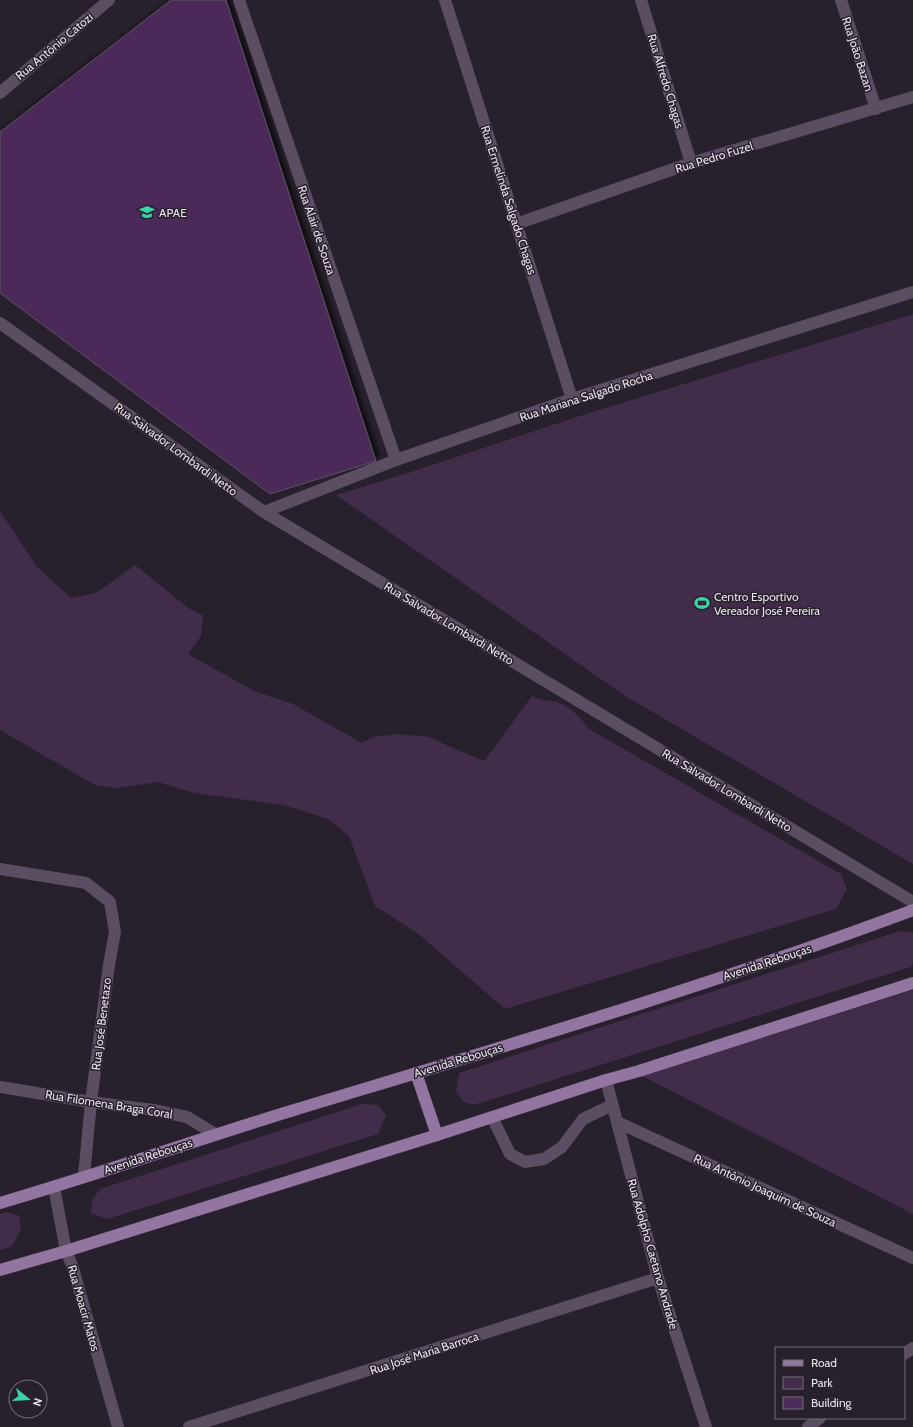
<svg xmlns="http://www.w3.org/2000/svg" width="913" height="1427" viewBox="0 0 913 1427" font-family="Cabin,sans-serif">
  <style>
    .green { fill: #412c4a }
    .building { fill: #4c2c5a; stroke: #5c5361; filter: url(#shadow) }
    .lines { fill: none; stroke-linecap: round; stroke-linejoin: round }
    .minor { stroke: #5b4d62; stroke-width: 12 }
    .major { stroke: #9275a0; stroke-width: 12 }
    .labels { text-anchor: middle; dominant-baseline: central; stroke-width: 3; stroke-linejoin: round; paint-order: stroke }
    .street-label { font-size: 12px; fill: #e8e2eb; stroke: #29202d }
    .poi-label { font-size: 12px; fill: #e8e2eb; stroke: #29202d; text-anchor: start }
  </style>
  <defs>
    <filter id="shadow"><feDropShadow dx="3.5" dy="-3.5" stdDeviation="2" flood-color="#0009"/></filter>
  </defs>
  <rect width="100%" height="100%" fill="#29202d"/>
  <g class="green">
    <polygon points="913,314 913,864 627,697 336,495 411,472 589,413"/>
    <path d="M0 511 37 567 71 598 96 593 135 565C152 579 170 593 187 607 192 611 199 612 203 616L201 636 188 654 254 691 293 704 362 743 373 737 398 734 428 737 484 761 532 696C541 701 548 700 557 702 570 706 582 719 589 729L841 874 847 889 836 909 505 1009 417 933 375 906 349 836 328 819 284 805 194 793 158 782 116 788 95 785 0 730Z"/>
    <polygon points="900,931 913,933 913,963 911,967 474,1105 463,1102 456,1091 459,1073"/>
    <polygon points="913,990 913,1214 642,1076"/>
    <polygon points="362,1104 378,1105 386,1115 378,1134 107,1219 91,1213 92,1200 100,1189"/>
    <polygon points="7,1212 19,1216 21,1229 12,1246 0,1250 0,1214"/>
  </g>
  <polygon class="building" points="171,0 226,0 376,461 270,494 0,293 0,132"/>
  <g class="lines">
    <g class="minor">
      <polyline points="239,0 396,460"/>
      <polyline points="445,0 572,399"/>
      <polyline points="641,0 691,163"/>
      <polyline points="841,0 876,109"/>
      <polyline points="0,93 109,0"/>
      <polyline points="516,224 691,163 913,97"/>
      <polyline points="0,323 264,512 913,902"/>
      <polyline points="264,512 396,460 572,399 913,292"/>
      <polyline points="0,869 86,883 110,902 115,932 109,965 91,1102 84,1176"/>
      <polyline points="606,1080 658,1278 706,1427"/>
      <polyline points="0,1087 91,1102 153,1110 187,1117 215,1134"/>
      <polyline points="492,1117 510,1154 525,1162 544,1159 562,1147 583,1119 612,1105"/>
      <polyline points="617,1122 913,1258"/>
      <polyline points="54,1187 66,1251 72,1265 118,1427"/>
      <polyline points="904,1354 913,1348"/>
      <polyline points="189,1427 658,1278"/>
      <polyline points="808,1427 820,1418"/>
    </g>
    <g class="major">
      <polyline points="416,1073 437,1135"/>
      <path d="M0 1203C99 1174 196 1140 294 1110 502 1047 710 986 913 910"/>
      <polyline points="0,1270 66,1251 437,1135 606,1080 639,1071 913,983"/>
    </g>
  </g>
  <defs>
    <g id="school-bare" transform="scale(1.2)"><path d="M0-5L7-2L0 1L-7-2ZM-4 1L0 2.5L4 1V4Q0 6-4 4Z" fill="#39d4a5" stroke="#29202d" stroke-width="2.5" paint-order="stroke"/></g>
    <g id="stadium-bare" transform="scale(1.2)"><path d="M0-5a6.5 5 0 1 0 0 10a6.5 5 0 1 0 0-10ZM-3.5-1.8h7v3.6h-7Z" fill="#39d4a5" stroke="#29202d" stroke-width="2.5" paint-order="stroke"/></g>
  </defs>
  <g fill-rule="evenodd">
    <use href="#school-bare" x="147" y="212"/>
    <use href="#stadium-bare" x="702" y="603"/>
  </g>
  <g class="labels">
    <g class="street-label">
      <text transform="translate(54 46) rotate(-40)">Rua Antônio Catozi</text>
      <text transform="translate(858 54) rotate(72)">Rua João Bazan</text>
      <text transform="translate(666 81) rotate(73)">Rua Alfredo Chagas</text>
      <text transform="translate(714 157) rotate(-17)">Rua Pedro Fuzel</text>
      <text transform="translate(509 200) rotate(72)">Rua Ermelinda Salgado Chagas</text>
      <text transform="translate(317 230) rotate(71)">Rua Alair de Souza</text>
      <text transform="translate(586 396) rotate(-18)">Rua Mariana Salgado Rocha</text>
      <text transform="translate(176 449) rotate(36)">Rua Salvador Lombardi Netto</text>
      <text transform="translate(449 623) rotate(31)">Rua Salvador Lombardi Netto</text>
      <text transform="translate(727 790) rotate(31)">Rua Salvador Lombardi Netto</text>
      <text transform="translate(767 962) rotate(-18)">Avenida Rebouças</text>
      <text transform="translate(101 1024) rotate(-83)">Rua José Benetazo</text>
      <text transform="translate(458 1060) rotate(-17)">Avenida Rebouças</text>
      <text transform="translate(109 1104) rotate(9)">Rua Filomena Braga Coral</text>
      <text transform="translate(148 1156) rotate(-18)">Avenida Rebouças</text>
      <text transform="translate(765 1190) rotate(25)">Rua Antônio Joaquim de Souza</text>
      <text transform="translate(653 1254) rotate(74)">Rua Adolpho Caetano Andrade</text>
      <text transform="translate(84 1308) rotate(74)">Rua Moacir Matos</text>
      <text transform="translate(424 1353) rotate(-18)">Rua José Maria Barroca</text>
    </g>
    <g class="poi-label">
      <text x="159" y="212">APAE</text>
      <text x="714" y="596">Centro Esportivo<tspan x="714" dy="14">Vereador José Pereira</tspan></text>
    </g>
  </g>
  <rect x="775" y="1347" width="130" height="72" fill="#29202d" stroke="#756e79"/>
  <rect x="783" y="1360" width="20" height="6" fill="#9275a0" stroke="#756e79"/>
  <text x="811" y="1367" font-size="12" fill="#e8e2eb">Road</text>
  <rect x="783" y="1377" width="20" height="12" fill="#412c4a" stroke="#756e79"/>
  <text x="811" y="1387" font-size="12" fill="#e8e2eb">Park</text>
  <rect x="783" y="1397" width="20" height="12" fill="#4c2c5a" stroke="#756e79"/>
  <text x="811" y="1407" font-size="12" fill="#e8e2eb">Building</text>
  <g transform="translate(28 1399) rotate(108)"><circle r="19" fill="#29202d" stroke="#756e79"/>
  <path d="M0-3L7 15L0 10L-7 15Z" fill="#39d4a5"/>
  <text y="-6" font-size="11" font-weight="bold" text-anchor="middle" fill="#e8e2eb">N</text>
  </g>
</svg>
